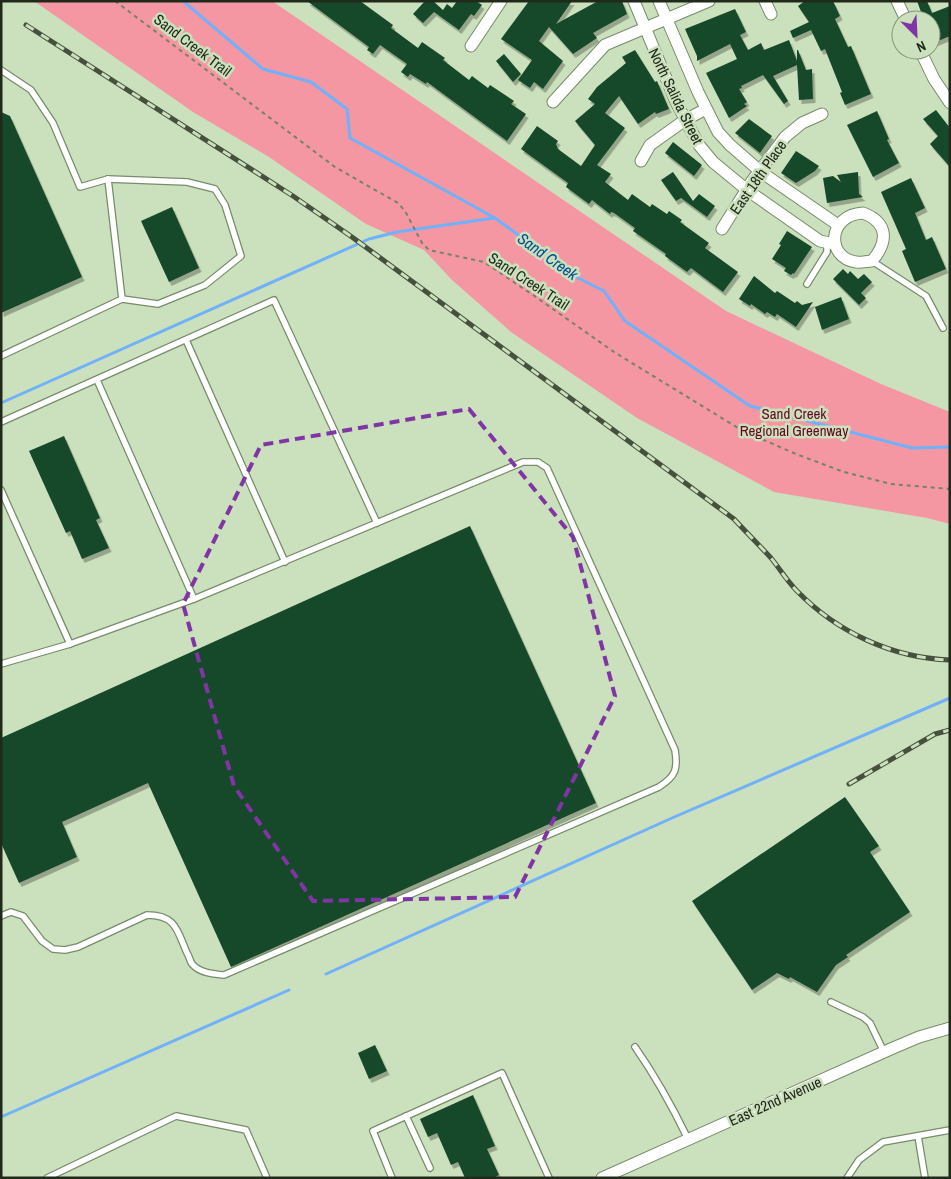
<svg xmlns="http://www.w3.org/2000/svg" width="951" height="1179" viewBox="0 0 951 1179" font-family="'Archivo Narrow',sans-serif">
  <style>
    .green { fill: #f497a2 }
    .lines { fill: none; stroke-linecap: round; stroke-linejoin: round }
    .stream { stroke: #70b1fb; stroke-width: 3 }
    .building { fill: #164829; filter: url(#shadow) }
    .lane-casing { stroke: #788c6b; stroke-width: 8 }
    .street-casing { stroke: #788c6b; stroke-width: 13 }
    .path { stroke: #75836a; stroke-width: 2; stroke-dasharray: 4 4; stroke-linecap: butt }
    .lane { stroke: #fff; stroke-width: 5.5 }
    .street { stroke: #fff; stroke-width: 11 }
    .rail-casing { stroke: #45503d; stroke-width: 5 }
    .rail { stroke: #cbe0bc; stroke-width: 3; stroke-dasharray: 9; stroke-linecap: butt }
    .marked { fill: none; stroke: #8034a5; stroke-width: 4; stroke-dasharray: 10 6; stroke-linejoin: round }
    .labels { text-anchor: middle; dominant-baseline: central; stroke-width: 5; stroke-linejoin: round; paint-order: stroke }
    .street-label { font-size: 15px; fill: #21291b; stroke: #cbe0bc }
    .park-label { font-size: 15px; fill: #650522; stroke: #cbe0bc }
    .water-label { font-size: 16px; font-style: italic; fill: #034d8e; stroke: #cbe0bc }
  </style>
  <defs>
    <filter id="shadow"><feDropShadow dx="2.5" dy="4" stdDeviation="0" flood-color="#0004"/></filter>
  </defs>
  <rect width="100%" height="100%" fill="#cbe0bc"/>
  <polygon class="green" points="34,1 272,1 726,311 881,384 950,412 950,524 927,518 774,492 637,418 511,332 452,280 424,250 366,224 269,157 193,112"/>
  <g class="lines">
    <g class="stream">
      <polyline points="183,1 263,69 311,82 347,109 350,138 495,218 576,277 604,291 625,321 750,406 912,448 950,447"/>
      <polyline points="1,403 369,239 397,232 494,218"/>
      <polyline points="326,974 672,818 950,698"/>
      <polyline points="1,1117 289,990"/>
    </g>
  </g>
  <g class="building">
    <polygon points="307,1 360,1 393,25 391,28 418,48 422,42 445,58 443,60 469,80 472,76 488,88 490,85 514,101 511,104 526,114 507,141 427,82 426,84 410,74 408,77 401,72 407,64 380,45 373,54 367,50 369,47"/>
    <polygon points="425,1 433,1 443,10 447,4 452,8 457,1 476,1 482,5 474,16 471,14 459,30 434,12 423,23 413,14"/>
    <polygon points="529,1 572,1 556,24 598,1 622,1 627,14 593,33 597,38 573,54 549,27 539,41 563,61 543,89 534,82 530,88 518,80 532,60 501,39"/>
    <polygon points="805,1 833,1 840,16 835,19 848,47 851,46 871,94 845,105 840,93 842,92 825,49 821,51 811,30 793,38 790,31 809,22 798,6"/>
    <polygon points="917,1 927,1 932,13 950,6 950,36 931,44 931,20 924,20"/>
    <polygon points="735,9 746,32 740,35 748,50 761,43 764,50 789,40 797,61 797,50 798,50 806,70 812,69 813,99 799,100 797,65 773,76 788,101 784,104 763,75 741,86 742,88 739,89 747,102 744,104 747,106 729,118 706,73 737,59 730,44 697,61 697,56 685,29"/>
    <polygon points="635,50 655,82 657,81 669,109 656,114 655,112 638,124 619,96 605,113 625,128 597,165 611,174 605,182 628,200 632,194 650,207 652,204 667,214 669,211 682,220 680,222 709,243 705,248 738,272 723,292 691,268 687,272 665,256 666,254 633,231 635,228 614,213 611,212 610,214 592,200 589,204 566,187 568,183 521,149 537,126 558,141 556,144 558,149 581,166 595,145 575,121 595,104 588,99 597,87 626,63 622,57"/>
    <polygon points="504,54 521,74 513,82 496,61"/>
    <polygon points="936,110 950,128 950,167 930,144 938,136 923,119"/>
    <polygon points="877,111 889,139 887,140 899,163 873,177 847,125"/>
    <polygon points="1,112 10,116 82,277 1,313"/>
    <polygon points="749,119 772,136 760,153 735,133"/>
    <polygon points="673,142 702,165 694,176 665,153"/>
    <polygon points="796,151 819,166 815,171 796,183 781,173"/>
    <polygon points="673,172 693,201 699,194 715,206 707,217 681,198 676,201 661,180"/>
    <polygon points="858,172 859,194 863,197 827,203 823,178 833,176 841,182 837,175"/>
    <polygon points="911,178 925,208 915,213 926,240 932,237 946,269 915,282 902,251 906,249 881,192"/>
    <polygon points="172,207 199,268 169,282 141,221"/>
    <polygon points="787,231 812,247 794,274 793,273 791,275 784,271 786,268 772,259 781,245 779,244"/>
    <polygon points="843,269 848,274 850,271 858,279 864,274 872,282 861,293 866,298 859,305 833,279"/>
    <polygon points="754,276 775,293 777,291 795,303 797,301 802,305 813,302 796,327 777,314 775,317 767,312 765,314 751,304 750,306 739,299"/>
    <polygon points="841,297 849,319 822,330 815,307"/>
    <polygon points="64,436 100,518 96,520 109,548 82,559 70,531 66,533 29,451"/>
    <polygon points="470,526 596,803 231,967 148,783 62,822 77,857 19,883 1,843 1,738"/>
    <polygon points="845,797 879,846 870,852 910,912 846,955 848,957 836,965 817,992 790,977 789,979 777,973 752,990 692,901"/>
    <polygon points="375,1045 387,1071 369,1079 358,1053"/>
    <polygon points="473,1095 495,1146 487,1149 499,1175 493,1178 465,1178 458,1162 451,1165 437,1133 428,1137 420,1119"/>
  </g>
  <g class="lines">
    <g class="lane-casing">
      <g id="lane">
        <polyline points="1,70 31,90 53,123 80,187 108,179 122,299 1,356"/>
        <polyline points="108,179 187,182 215,189 225,205 241,256 205,285 158,304 122,299"/>
        <polyline points="872,261 926,296 943,328"/>
        <polyline points="807,284 827,252 827,242"/>
        <polyline points="186,340 285,562"/>
        <polyline points="97,380 194,599"/>
        <polyline points="1,422 274,300 377,523"/>
        <polyline points="1,490 70,644"/>
        <path d="M1 664 70 644 194 599 523 462H538L547 468 675 750C678 769 676 776 659 787L224 975C213 974 200 973 192 964 190 961 189 956 187 953 177 930 176 915 147 915L78 947 65 950 53 949 42 941 23 916 11 912 1 916"/>
        <polyline points="831,1002 863,1017 870,1023 884,1052"/>
        <path d="M635 1047C656 1077 672 1106 688 1139"/>
        <polyline points="406,1116 430,1168"/>
        <polyline points="918,1136 925,1178"/>
        <polyline points="47,1178 176,1116 246,1130 267,1178"/>
        <polyline points="392,1178 373,1131 502,1073 549,1178"/>
        <polyline points="847,1178 859,1160 883,1142 950,1130"/>
      </g>
    </g>
    <g class="street-casing">
      <g id="street">
        <polyline points="634,1 676,102 699,145 713,162 747,190 820,241 835,244"/>
        <polyline points="659,1 698,92 718,132 730,145 761,172 838,225"/>
        <polyline points="765,1 771,14"/>
        <polyline points="897,1 906,20"/>
        <polyline points="471,46 501,1"/>
        <polyline points="920,50 934,79 950,103"/>
        <polyline points="553,102 605,45 709,1"/>
        <polyline points="641,161 650,145 685,120 706,109"/>
        <path d="M863 213C889 223 888 242 872 261 867 261 861 263 856 262 826 258 827 215 863 213Z"/>
        <polyline points="722,229 752,181 785,137 802,123 822,114"/>
        <polyline points="602,1178 893,1048 919,1037 950,1028"/>
      </g>
    </g>
    <polyline class="path" points="115,1 335,167 398,203 405,211 422,243 429,250 484,262 533,295 614,352 743,431 796,454 844,472 891,484 950,489"/>
    <use href="#lane" class="lane"/>
    <use href="#street" class="street"/>
    <g class="rail-casing">
      <g id="rail">
        <path d="M26 25 293 196 352 237 734 519C746 532 759 545 771 558 780 569 787 581 797 591 837 632 892 658 950 660"/>
        <polyline points="849,784 935,734 950,730"/>
      </g>
    </g>
    <use href="#rail" class="rail"/>
  </g>
  <path class="marked" d="M469 409 573 537 615 696 515 897 313 901 234 786 183 604 261 445Z"/>
  <g class="labels">
    <g class="street-label">
      <text transform="translate(193 45) rotate(37)">Sand Creek Trail</text>
      <text transform="translate(676 96) rotate(64)">North Salida Street</text>
      <text transform="translate(758 177) rotate(-55)">East 18th Place</text>
      <text transform="translate(529 281) rotate(33)">Sand Creek Trail</text>
      <text transform="translate(775 1101) rotate(-24)">East 22nd Avenue</text>
    </g>
    <g class="park-label">
      <text x="794" y="413">Sand Creek<tspan x="794" dy="17">Regional Greenway</tspan></text>
    </g>
    <g class="water-label">
      <text transform="translate(548 256) rotate(35)">Sand Creek</text>
    </g>
  </g>
  <rect width="951" height="1179" fill="none" stroke="#21291b" stroke-width="5"/>
  <g transform="translate(916 35) rotate(156)"><circle r="24" fill="#cbe0bc" stroke="#87977c"/>
  <path d="M0-4L9 19L0 12L-9 19Z" fill="#8034a5"/>
  <text y="-8" font-size="14" font-weight="bold" text-anchor="middle" fill="#21291b">N</text>
  </g>
</svg>
